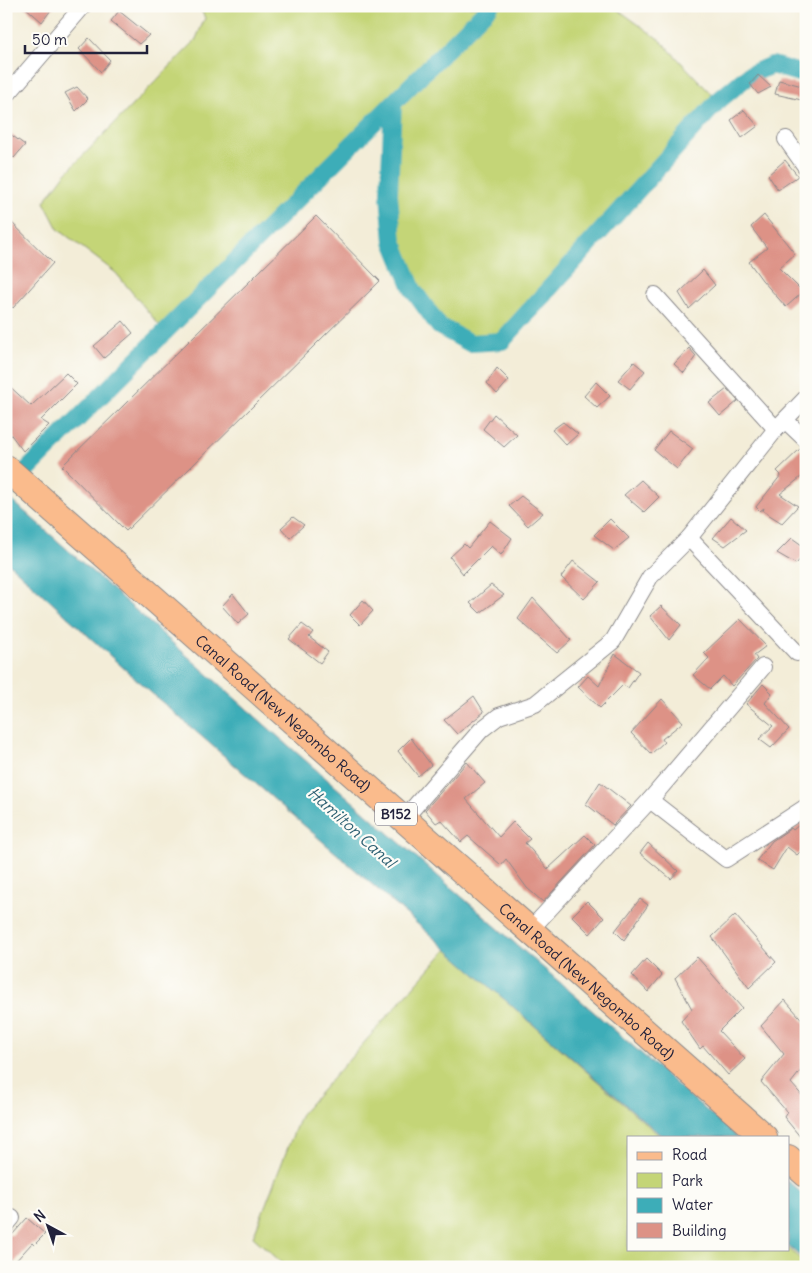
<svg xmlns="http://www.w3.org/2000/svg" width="812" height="1273" viewBox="0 0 812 1273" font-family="Delius,sans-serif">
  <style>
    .green { fill: #c4d577; stroke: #737c59 }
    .water { fill: #3dadb8; stroke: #30687a }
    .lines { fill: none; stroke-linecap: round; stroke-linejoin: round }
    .canal { stroke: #3dadb8; stroke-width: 18 }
    .building { fill: #dd9286 }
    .minor-casing { stroke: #8a888a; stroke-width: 18 }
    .primary-casing { stroke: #8a888a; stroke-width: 28 }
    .minor { stroke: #fff; stroke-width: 16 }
    .primary { stroke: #fabb8c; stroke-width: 26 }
    .labels { text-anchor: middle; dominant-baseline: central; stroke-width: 4.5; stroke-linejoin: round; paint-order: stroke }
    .shield { fill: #fdfcf7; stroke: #646373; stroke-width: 1 }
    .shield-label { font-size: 14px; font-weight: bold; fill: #22223b }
    .street-label { font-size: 15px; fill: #22223b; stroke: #fdfcf7 }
    .water-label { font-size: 16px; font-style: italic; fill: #2e6173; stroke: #fdfcf7 }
  </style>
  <rect width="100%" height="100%" fill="#fdfcf7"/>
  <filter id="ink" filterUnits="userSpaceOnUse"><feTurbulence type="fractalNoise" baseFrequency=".02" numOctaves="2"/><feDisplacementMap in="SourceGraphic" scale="10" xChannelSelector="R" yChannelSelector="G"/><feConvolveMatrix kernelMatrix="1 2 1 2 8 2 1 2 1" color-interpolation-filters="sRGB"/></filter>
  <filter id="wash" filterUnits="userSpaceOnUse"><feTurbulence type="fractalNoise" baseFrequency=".0096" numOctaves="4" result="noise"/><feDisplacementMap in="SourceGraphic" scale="20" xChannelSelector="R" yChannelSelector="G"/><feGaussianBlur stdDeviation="1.12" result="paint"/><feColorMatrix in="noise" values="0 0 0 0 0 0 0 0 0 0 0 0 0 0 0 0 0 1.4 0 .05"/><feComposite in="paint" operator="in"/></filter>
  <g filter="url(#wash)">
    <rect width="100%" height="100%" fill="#f3edd8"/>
    <g class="green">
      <polygon points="199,6 613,6 660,40 718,101 502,341 470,343 439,326 413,290 393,241 389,194 393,105 164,331 116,273 58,229 44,202 65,174 195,41 205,18"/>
      <polygon points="447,949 661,1137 628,1137 628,1249 788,1248 806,1264 806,1267 287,1267 253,1237 301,1114"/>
    </g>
    <g class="water">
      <polygon points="6,495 265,725 737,1137 663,1137 140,683 6,561"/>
      <polygon points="788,1181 806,1197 806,1261 788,1246"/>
    </g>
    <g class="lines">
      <g class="canal">
        <polyline points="393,104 389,194 393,241 413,290 439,326 470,343 502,341 718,101 749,75 772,65 806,75"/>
        <polyline points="6,491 490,6"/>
      </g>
    </g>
    <g id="blocks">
      <g class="building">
        <polygon points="24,6 54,6 42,22"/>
        <polygon points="119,11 149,35 139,44 111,21"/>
        <polygon points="89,38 110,60 101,72 79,49"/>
        <polygon points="758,75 771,87 758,94 750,84"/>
        <polygon points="779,80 806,87 806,101 775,94"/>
        <polygon points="77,87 88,99 76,111 65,93"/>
        <polygon points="744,110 758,126 742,138 731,120"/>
        <polygon points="6,131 25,145 14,158 6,150"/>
        <polygon points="785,160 798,176 778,190 768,175"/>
        <polygon points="764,215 795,254 779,268 803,292 786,307 762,280 749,262 767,248 751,227"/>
        <polygon points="316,216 380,281 126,531 62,466"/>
        <polygon points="6,217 53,263 13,308 6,301"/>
        <polygon points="703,270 715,285 689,309 679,293"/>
        <polygon points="123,321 133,333 104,358 94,346"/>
        <polygon points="689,348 696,356 684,373 674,364"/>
        <polygon points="634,362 645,371 630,389 618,380"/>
        <polygon points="497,368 509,380 497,394 487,383"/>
        <polygon points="66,373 77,384 41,420 49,425 23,451 6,428 6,383 31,406"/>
        <polygon points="596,382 610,396 597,408 584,396"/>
        <polygon points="727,389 738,401 720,416 709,403"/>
        <polygon points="494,414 517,435 504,447 483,429"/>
        <polygon points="563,422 578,434 566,445 552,430"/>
        <polygon points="669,431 693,449 677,469 654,450"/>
        <polygon points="801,448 806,450 806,473 780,494 798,506 782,523 763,511 764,508 760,511 756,507 781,475 777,471"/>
        <polygon points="641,480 659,497 644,512 624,495"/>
        <polygon points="521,496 543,513 528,526 509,506"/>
        <polygon points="293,517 304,525 290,538 281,528"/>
        <polygon points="731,517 746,530 725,546 713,538"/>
        <polygon points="610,519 629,538 614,550 594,535"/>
        <polygon points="490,521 512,538 501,555 491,546 463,574 450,557 464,544 468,548"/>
        <polygon points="792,538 806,548 806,553 796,564 777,553"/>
        <polygon points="573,561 600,582 584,599 561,577"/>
        <polygon points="491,585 504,595 480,613 470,603"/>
        <polygon points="233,594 249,614 238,624 222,606"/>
        <polygon points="533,598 571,640 557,653 518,619"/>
        <polygon points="363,600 373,611 360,625 350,615"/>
        <polygon points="661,606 681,625 669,640 650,616"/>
        <polygon points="740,619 766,646 754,655 757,659 732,686 723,676 710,689 693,675 709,658 704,653"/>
        <polygon points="302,624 313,632 309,637 328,652 320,663 289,639"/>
        <polygon points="615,654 639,672 628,688 623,685 600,708 578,687 588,676 599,686"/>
        <polygon points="763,684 772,693 765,703 789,729 771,748 759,739 773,726 746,704"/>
        <polygon points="474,696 484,712 457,734 444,720"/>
        <polygon points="662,699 683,722 662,739 664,742 651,754 631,733"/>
        <polygon points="411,738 431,765 418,776 398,751"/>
        <polygon points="467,762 485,783 466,799 499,837 513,822 530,839 525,843 548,869 585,835 595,845 543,902 527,888 506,859 501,865 468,836 461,842 441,820 436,823 425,810"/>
        <polygon points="600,782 631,806 613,825 586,804"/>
        <polygon points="806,819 806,846 797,855 787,847 773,870 757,860 772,841 791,828 793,830"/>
        <polygon points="648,843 678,871 671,879 640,853"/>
        <polygon points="640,899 648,905 624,940 615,931"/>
        <polygon points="587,901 604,918 590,934 572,916"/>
        <polygon points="735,915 776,962 749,988 712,937"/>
        <polygon points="697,957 742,1008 719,1031 745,1059 728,1075 703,1046 700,1049 681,1021 692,1009 675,978"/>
        <polygon points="646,959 662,975 648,992 632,975"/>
        <polygon points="785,1000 806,1024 806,1064 791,1083 806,1100 806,1144 784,1117 787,1112 761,1082 784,1054 761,1026"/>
        <polygon points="27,1218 45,1234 34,1245 32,1243 14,1263 6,1255 6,1235 12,1235"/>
      </g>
    </g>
  </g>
  <g filter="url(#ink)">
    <use href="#blocks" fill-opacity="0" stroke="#8a888a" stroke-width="1"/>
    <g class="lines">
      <g class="minor-casing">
        <g id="minor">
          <polyline points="6,96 83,6"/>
          <polyline points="786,139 806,167"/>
          <polyline points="655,295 776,429"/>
          <polyline points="786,421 806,440"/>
          <polyline points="689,538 797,653"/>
          <polyline points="650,800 726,859 806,807"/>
          <polyline points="403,820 481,730 499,716 535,704 613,641 650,577 689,538 776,429 806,398"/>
          <polyline points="529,931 650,800 763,667"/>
          <polyline points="6,1225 12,1218"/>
        </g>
      </g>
      <g class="primary-casing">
        <g id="primary">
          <path id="s1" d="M6 468 764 1137"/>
          <polyline points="788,1158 806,1174"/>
        </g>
      </g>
      <use href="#minor" class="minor"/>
      <use href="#primary" class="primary"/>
    </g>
  </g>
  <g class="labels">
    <rect class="shield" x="375" y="802.5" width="42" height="23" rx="4"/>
    <g class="shield-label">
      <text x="396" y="814">B152</text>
    </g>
    <g class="street-label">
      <text stroke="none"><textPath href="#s1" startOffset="370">Canal Road (New Negombo Road)</textPath></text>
      <text stroke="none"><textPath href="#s1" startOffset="775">Canal Road (New Negombo Road)</textPath></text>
    </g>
    <g class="water-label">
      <text transform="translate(352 827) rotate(42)">Hamilton Canal</text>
    </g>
  </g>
  <rect width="812" height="1273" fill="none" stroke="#fdfcf7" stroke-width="25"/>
  <rect x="627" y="1136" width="162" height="115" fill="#fdfcf7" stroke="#a5a5ac"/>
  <rect x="637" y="1152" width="25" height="8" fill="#fabb8c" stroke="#a5a5ac"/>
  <text x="672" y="1160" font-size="15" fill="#22223b">Road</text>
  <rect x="637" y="1173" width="25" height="15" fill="#c4d577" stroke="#a5a5ac"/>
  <text x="672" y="1186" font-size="15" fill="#22223b">Park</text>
  <rect x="637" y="1198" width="25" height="15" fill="#3dadb8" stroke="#a5a5ac"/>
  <text x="672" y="1210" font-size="15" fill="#22223b">Water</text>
  <rect x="637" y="1223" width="25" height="15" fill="#dd9286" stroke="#a5a5ac"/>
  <text x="672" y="1236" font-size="15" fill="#22223b">Building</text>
  <g transform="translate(48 1226) rotate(320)" stroke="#fdfcf7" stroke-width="4" paint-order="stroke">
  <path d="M0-4L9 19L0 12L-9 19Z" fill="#22223b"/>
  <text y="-8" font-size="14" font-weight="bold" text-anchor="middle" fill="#22223b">N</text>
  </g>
  <path d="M25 45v8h122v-8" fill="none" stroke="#22223b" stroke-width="2.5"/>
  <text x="32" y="45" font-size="15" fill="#22223b" stroke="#fdfcf7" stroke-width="4" paint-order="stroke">50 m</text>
</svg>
